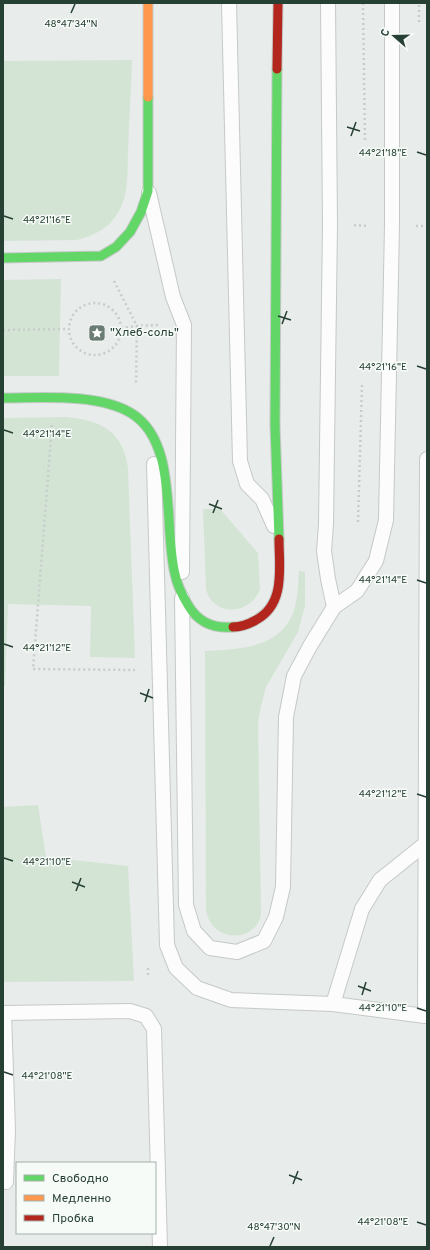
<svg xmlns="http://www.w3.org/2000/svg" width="430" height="1250" viewBox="0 0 430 1250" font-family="Overpass,sans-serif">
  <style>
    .green { fill: #d3e4d5 }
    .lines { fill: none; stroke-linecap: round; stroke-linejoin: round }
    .lane-casing { stroke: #c5c9c7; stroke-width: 16 }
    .fast-casing { stroke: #c4c9c7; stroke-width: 11 }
    .slow-casing { stroke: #c4c9c7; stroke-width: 11 }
    .jam-casing { stroke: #c4c9c7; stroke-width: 11 }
    .path { stroke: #c7ceca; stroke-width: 2.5; stroke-dasharray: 2 3; stroke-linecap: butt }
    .lane { stroke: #fcfcfc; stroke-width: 14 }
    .fast { stroke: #63d668; stroke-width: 9 }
    .slow { stroke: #ff974d; stroke-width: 9 }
    .jam { stroke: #b3261e; stroke-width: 9 }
    .ticks { fill: none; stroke: #264034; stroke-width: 1.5 }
    .labels { text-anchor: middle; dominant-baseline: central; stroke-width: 3; stroke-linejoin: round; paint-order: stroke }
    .poi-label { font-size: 12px; fill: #264034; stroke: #f7fbf8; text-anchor: start }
    .ticks-label { font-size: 10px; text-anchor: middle; fill: #264034; stroke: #f7fbf8; stroke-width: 3; stroke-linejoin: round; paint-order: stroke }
  </style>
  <rect width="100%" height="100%" fill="#e8ecea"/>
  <g class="green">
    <path d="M132 60C131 91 129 121 128 152 127 170 129 193 120 209 111 227 96 235 77 240L3 241V61Z"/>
    <polygon points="61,279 59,376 3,376 3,280"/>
    <path d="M66 417C101 420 123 431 128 468L135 658 90 657 91 606 8 604 5 686H3V418Z"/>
    <path d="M203 509H220L258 553 260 589C251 615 213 618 206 589Z"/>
    <path d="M299 571 305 572V606L298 632 266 687 261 706 258 723 261 912C261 915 260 919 259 921 249 941 219 940 209 920 208 917 207 914 206 911L205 651C237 649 279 649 293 613 298 600 298 585 299 571Z"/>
    <polygon points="38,805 46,857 128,866 134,981 3,982 3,807"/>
  </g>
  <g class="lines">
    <g class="lane-casing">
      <g id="lane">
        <polyline points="229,3 240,461 247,484 262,499 274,526"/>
        <polyline points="328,3 330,224 326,524 324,551 328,579 334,607"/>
        <polyline points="149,193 173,297 184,325 182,572"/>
        <polyline points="154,464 167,945 176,968 197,988 231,1000 333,1004 425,1016 427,459"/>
        <polyline points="182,598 186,905 194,931 210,948 237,952 264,941 276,917 283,887 286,717 294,676 310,646 334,607 357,591 376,561 386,520 392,226 392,3"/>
        <polyline points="333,1004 362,909 380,880 425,844"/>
        <polyline points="3,1013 130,1011 146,1016 154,1029 160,1247"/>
        <polyline points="4,1013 8,1130 6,1182"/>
      </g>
    </g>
    <g class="fast-casing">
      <g id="fast">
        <polyline points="277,69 275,425 279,539"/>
        <polyline points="3,258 101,256 116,247 130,232 141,212 148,191 148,97"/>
        <path d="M3 398C41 398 97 393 131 413 179 442 163 527 175 574 177 585 182 595 188 605 198 622 213 629 233 627"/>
      </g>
    </g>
    <g class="slow-casing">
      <polyline id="slow" points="148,3 148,97"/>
    </g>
    <g class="jam-casing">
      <g id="jam">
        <polyline points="277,69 278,3"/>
        <path d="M233 627C241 627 249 624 256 620 286 604 279 567 279 539"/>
      </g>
    </g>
    <g class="path">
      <polyline points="363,3 365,142"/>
      <polyline points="419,22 419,3"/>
      <polyline points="354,225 369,226"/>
      <polyline points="416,226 427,226"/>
      <polyline points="114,281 137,326 136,385"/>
      <circle cx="95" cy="329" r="26"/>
      <polyline points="121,328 137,326 158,325"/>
      <polyline points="3,330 68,329"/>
      <polyline points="52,425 33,669 135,670"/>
      <polyline points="358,522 362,385"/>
      <polyline points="148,975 148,967"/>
    </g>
    <use href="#lane" class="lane"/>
    <use href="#fast" class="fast"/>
    <use href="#slow" class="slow"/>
    <use href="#jam" class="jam"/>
  </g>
  <path class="ticks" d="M71 13 75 4M347 127 360 131M351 136 356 122M417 152 426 155M4 216 13 219M278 316 291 320M282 324 287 311M417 366 426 369M4 430 13 433M209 504 222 509M213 513 218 500M417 580 426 583M4 644 13 647M140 693 153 698M145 702 149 689M417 794 426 797M4 858 13 861M72 882 85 887M76 891 81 878M358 986 371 991M362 995 366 982M417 1008 426 1011M4 1072 13 1075M289 1175 302 1180M293 1184 298 1171M417 1222 426 1225M270 1246 274 1237"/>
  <defs>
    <g id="sight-square" transform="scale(0.9)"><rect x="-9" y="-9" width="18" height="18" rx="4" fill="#6a7c74" stroke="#f7fbf8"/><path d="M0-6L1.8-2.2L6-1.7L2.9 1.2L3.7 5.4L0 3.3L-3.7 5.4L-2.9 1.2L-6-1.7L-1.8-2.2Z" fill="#fff"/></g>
  </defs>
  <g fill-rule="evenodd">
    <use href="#sight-square" x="97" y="333"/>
  </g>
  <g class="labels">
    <g class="poi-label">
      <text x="110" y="333">"Хлеб-соль"</text>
    </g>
  </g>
  <g class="ticks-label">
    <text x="71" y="27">48°47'34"N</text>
    <text x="383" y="156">44°21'18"E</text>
    <text x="47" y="223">44°21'16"E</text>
    <text x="383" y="370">44°21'16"E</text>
    <text x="47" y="437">44°21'14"E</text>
    <text x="383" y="583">44°21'14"E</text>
    <text x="47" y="651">44°21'12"E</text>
    <text x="383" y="797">44°21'12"E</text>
    <text x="47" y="865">44°21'10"E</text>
    <text x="383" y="1011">44°21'10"E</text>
    <text x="47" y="1079">44°21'08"E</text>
    <text x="383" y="1225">44°21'08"E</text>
    <text x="274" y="1230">48°47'30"N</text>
  </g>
  <rect width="430" height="1250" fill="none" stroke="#264034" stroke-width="8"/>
  <rect x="16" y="1162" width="140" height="72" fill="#f7fbf8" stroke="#a3b0aa"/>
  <rect x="24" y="1175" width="20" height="6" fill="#63d668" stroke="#a3b0aa"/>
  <text x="52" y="1182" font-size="12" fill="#264034">Свободно</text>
  <rect x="24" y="1195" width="20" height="6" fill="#ff974d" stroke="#a3b0aa"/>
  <text x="52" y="1202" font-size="12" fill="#264034">Медленно</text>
  <rect x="24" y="1215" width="20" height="6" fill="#b3261e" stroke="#a3b0aa"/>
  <text x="52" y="1222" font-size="12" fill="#264034">Пробка</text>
  <g transform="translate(394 36) rotate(290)" stroke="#f7fbf8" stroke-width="3" paint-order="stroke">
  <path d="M0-3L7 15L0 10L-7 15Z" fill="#264034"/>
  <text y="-6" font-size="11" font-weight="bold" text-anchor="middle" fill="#264034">С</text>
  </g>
</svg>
